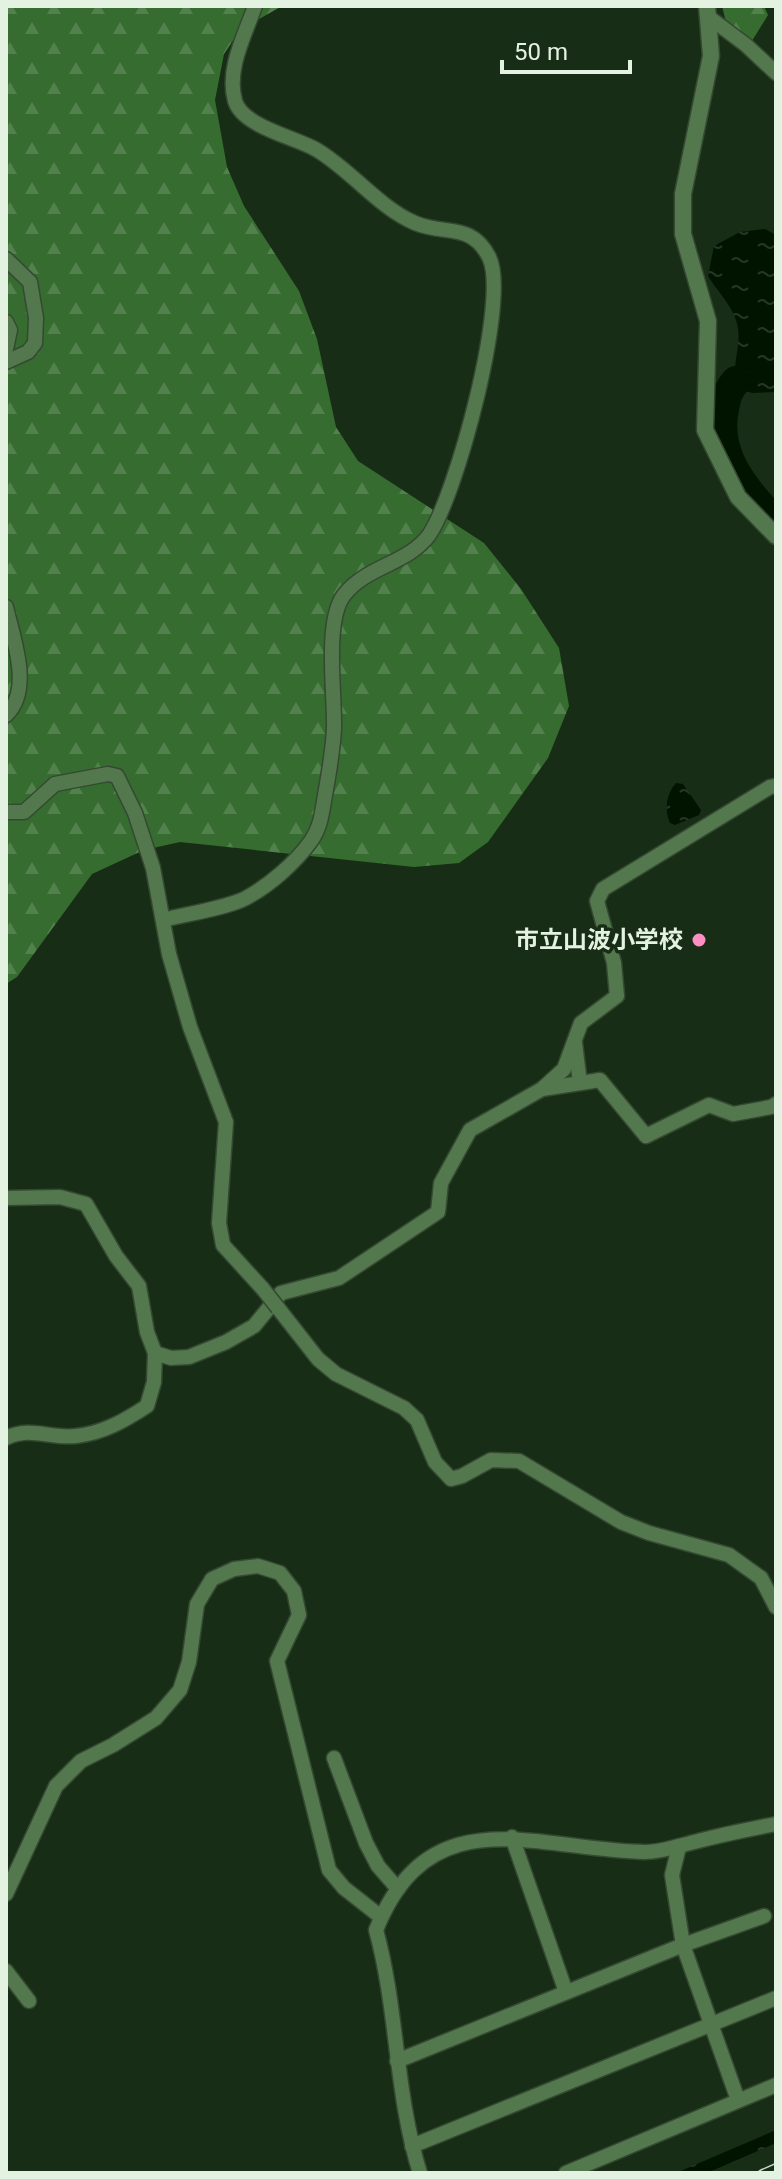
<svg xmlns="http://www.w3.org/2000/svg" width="782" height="2179" viewBox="0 0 782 2179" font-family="Roboto,'Noto Sans JP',sans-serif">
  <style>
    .forest { fill: url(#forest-firs) }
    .water { fill: url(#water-ripples) }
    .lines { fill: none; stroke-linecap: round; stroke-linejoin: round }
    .river { stroke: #001400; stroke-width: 30 }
    .minor-casing { stroke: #354932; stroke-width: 17 }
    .tertiary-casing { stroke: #354932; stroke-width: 19 }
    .minor { stroke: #53784e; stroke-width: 14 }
    .tertiary { stroke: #53784e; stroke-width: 16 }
    .rail-casing { stroke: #c7d6c5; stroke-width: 8 }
    .rail { stroke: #182d15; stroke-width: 5; stroke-dasharray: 15; stroke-linecap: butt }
    .minor-bridge-casing { stroke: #354932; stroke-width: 17; stroke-linecap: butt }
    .minor-bridge { stroke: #53784e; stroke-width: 14 }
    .poi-dot { fill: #fc8fc1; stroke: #182d15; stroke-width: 3 }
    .labels { text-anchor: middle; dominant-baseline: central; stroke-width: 7; stroke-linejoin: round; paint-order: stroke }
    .poi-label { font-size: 24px; font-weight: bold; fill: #e4f2e2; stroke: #182d15; text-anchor: end }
  </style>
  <defs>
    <pattern id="forest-firs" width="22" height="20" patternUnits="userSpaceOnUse" patternTransform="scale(2)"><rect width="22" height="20" fill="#366c30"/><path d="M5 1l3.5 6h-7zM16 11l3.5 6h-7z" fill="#53814e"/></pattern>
    <pattern id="water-ripples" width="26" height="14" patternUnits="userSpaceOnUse" patternTransform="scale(2)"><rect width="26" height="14" fill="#001400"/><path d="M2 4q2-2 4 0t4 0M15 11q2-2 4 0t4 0" fill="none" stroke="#253725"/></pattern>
  </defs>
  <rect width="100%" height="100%" fill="#182d15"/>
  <g class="forest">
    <polygon points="6,6 282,6 240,30 224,54 215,100 227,167 244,206 299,291 317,339 336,427 358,461 484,543 521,589 559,648 569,706 548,758 488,842 459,863 414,867 180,842 144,850 92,874 17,977 6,984"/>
    <polygon points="722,6 764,6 768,15 750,44 726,22"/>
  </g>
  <g class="water">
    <path d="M765 229 776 235V392L752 393 742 390C726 366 745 348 736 320 730 303 717 291 708 276L714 246 740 232Z"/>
    <path d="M676 783 683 784 701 810 699 815 675 825 670 823C664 810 666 794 676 783Z"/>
    <polygon points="776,2130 776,2143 707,2173 676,2173"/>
  </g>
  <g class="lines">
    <path class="river" d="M736 381C728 390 726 397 724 409 714 456 746 490 776 523"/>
    <g class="minor-casing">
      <g id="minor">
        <polyline points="710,18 746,45 776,73"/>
        <polyline points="6,259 30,282 36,318 35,343 28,352 6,362"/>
        <polyline points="6,322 10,330 6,349"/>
        <path d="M6 607C13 638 33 690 6 715"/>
        <polyline points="6,812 24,812 55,784 108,774 117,776 135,813 153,868 169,954 190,1027 226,1122 219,1223 223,1245 263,1289"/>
        <path d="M163 920C186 914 227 908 246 898 270 885 295 863 311 841 321 827 322 812 325 795 329 773 333 750 334 728 335 695 324 621 344 595 366 566 408 564 429 535 456 496 510 298 489 257 471 222 446 236 415 223 378 207 352 171 317 150 295 137 243 127 235 101 226 69 245 35 255 6"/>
        <polyline points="575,1043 580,1083"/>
        <polyline points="542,1089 600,1080 646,1136 709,1105 733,1114 771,1107 776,1104"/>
        <polyline points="6,1198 60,1197 86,1204 116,1256 139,1286 147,1332 155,1353 171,1358 189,1357 226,1342 254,1326 281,1293 339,1278 438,1212 441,1183 470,1130 542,1089 564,1069 581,1023 617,996 614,963 597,901 603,889 770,787 776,786"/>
        <polyline points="278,1308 318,1359 336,1374 404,1408 417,1420 435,1462 451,1479 462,1476 491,1460 519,1461 621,1522 649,1533 729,1555 761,1578 776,1607"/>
        <path d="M6 1438C30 1426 51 1439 76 1436 103 1433 124 1421 147 1406L154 1382 155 1353"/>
        <polyline points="334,1758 366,1843 378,1866 398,1889"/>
        <polyline points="512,1837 566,1992"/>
        <polyline points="679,1847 672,1875 683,1945 738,2100"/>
        <polyline points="6,1894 56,1786 81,1761 113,1745 156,1718 180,1690 189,1662 197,1604 212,1579 234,1569 258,1566 280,1573 294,1591 299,1615 277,1661 329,1870 344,1888 381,1917"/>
        <polyline points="6,1971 29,2001"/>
        <polyline points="397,2061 683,1945 764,1916"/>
        <polyline points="412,2146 776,1998"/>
        <path d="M420 2173C395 2094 398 2010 376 1930 430 1795 537 1850 645 1852 663 1852 681 1845 698 1841 724 1834 750 1829 776 1824"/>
        <polyline points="566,2173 776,2085"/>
      </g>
    </g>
    <g class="tertiary-casing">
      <polyline id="tertiary" points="707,6 711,56 683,194 683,234 708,321 705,430 738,497 776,536"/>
    </g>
    <use href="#minor" class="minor"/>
    <use href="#tertiary" class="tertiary"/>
    <g class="rail-casing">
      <polyline id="rail" points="762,2173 776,2167"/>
    </g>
    <use href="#rail" class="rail"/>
    <g class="minor-bridge-casing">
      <polyline id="minor-bridge" points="263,1289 278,1308"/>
    </g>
    <use href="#minor-bridge" class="minor-bridge"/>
  </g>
  <circle class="poi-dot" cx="699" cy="940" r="8"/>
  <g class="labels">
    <g class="poi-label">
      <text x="683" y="940">市立山波小学校</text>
    </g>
  </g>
  <rect width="782" height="2179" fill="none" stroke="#e4f2e2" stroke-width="16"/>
  <path d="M502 60v12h128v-12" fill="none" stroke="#e4f2e2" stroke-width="4"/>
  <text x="514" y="60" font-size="24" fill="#e4f2e2" stroke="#182d15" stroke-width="6" paint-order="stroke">50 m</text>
</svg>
